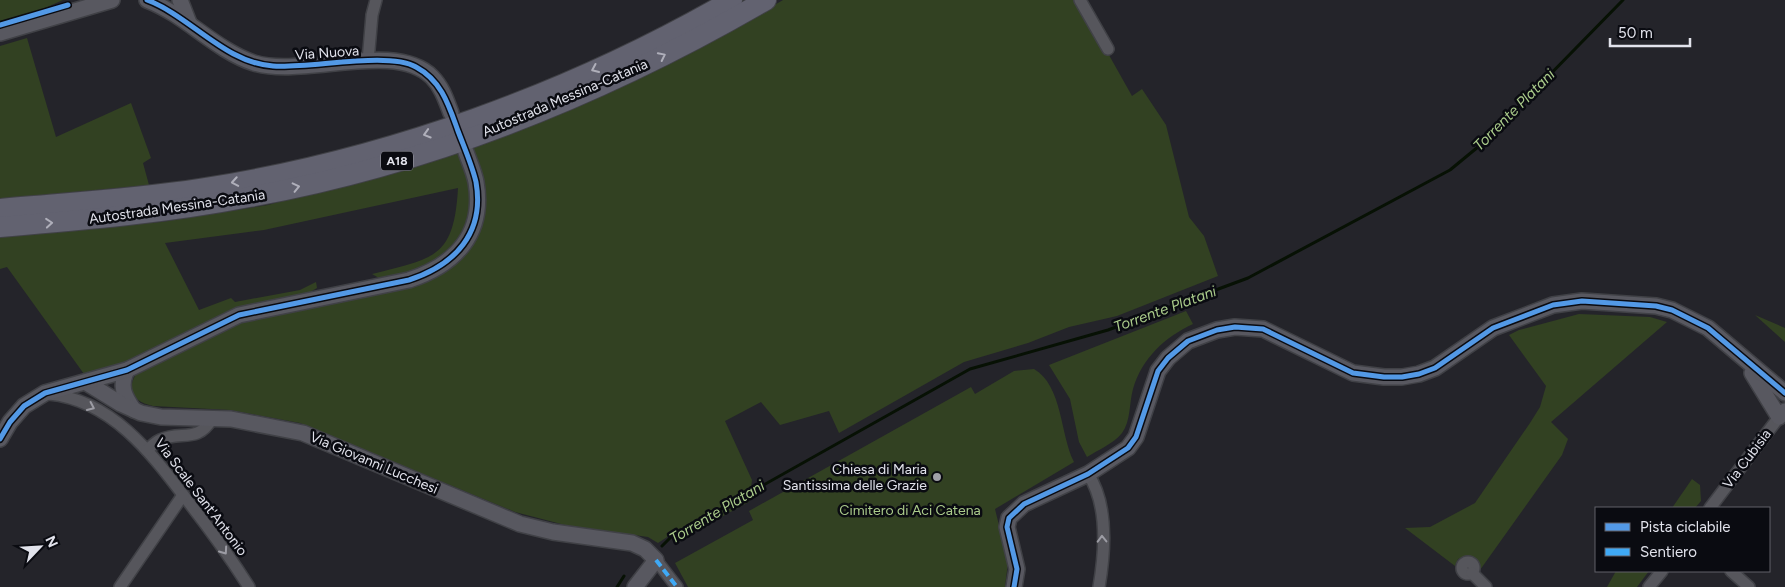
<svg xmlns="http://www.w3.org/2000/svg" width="1785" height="587" viewBox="0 0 1785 587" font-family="Figtree,sans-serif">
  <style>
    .green { fill: #324122 }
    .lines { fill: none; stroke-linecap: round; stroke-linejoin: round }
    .stream { stroke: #071104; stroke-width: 3 }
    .street-casing { stroke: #404146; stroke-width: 14 }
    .secondary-casing { stroke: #404146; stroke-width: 18 }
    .highway-casing { stroke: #404146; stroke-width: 22 }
    .street { stroke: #56565c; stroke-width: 11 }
    .secondary { stroke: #585860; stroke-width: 15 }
    .highway { stroke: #626270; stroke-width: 20 }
    .quiet { stroke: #3fa9f5; stroke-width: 4; stroke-dasharray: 8 4; stroke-linecap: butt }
    .cycleway-casing { stroke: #0a0b11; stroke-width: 8 }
    .cycleway { stroke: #5399e6; stroke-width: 5 }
    .oneway { stroke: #afafba }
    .oneway2 { stroke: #9c9ca4 }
    .poi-dot { fill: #a0a0a8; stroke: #0a0b11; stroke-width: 2 }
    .labels { text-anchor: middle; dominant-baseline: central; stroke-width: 5; stroke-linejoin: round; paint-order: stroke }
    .shield { fill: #0a0b11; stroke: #a1a2aa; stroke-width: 1 }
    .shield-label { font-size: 12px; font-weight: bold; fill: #e2e3ec }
    .street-label { font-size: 14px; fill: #e2e3ec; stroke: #0a0b11 }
    .poi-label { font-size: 14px; fill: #e2e3ec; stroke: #0a0b11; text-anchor: end }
    .park-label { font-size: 14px; fill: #abcb8b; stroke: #0a0b11 }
    .water-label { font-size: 15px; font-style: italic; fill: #abcc8b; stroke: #0a0b11 }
  </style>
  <rect width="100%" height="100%" fill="#24242a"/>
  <g class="green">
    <polygon points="0,0 63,0 29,15 0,22"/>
    <path d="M783 0H1078L1132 96 1142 89 1166 125 1189 217 1204 236 1218 276 1117 316 1069 327 1028 343 964 362 839 433 829 411 780 425 761 402 725 421 752 480 749 502 682 538 678 530 658 543 648 537 565 525 515 512 300 423 230 410 153 406C136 403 125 392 136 374L238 322 411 287C455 272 492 240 485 188 483 174 476 160 472 147 581 107 685 60 783 0Z"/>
    <polygon points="27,38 56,137 131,103 151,158 143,163 149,185 0,199 0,46"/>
    <path d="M460 151C464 161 469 173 470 184 473 216 459 253 428 268 413 274 395 276 379 278L372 274C434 258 454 259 458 188L264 230 165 243 199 310 231 298 235 302 300 290 316 282 317 288 305 295 96 374H84L7 267 0 269V236L161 222 268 205Z"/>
    <path d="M1186 311 1193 324C1165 337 1142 358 1133 389 1129 403 1131 421 1122 433 1113 444 1098 450 1087 457L1079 442 1070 399 1049 365Z"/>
    <polygon points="1579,314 1650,317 1667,322 1551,422 1568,439 1562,455 1480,570 1477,561 1468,555 1458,559 1455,566 1405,528 1430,527 1475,503 1530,423 1540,407 1546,386 1509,335 1519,330"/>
    <polygon points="1755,315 1785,328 1785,342"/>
    <path d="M1034 369C1063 386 1060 435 1074 462L995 509 1008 562 1005 587H688L675 563 753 520 749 511 971 387 975 394 1014 371Z"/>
    <polygon points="1692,479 1700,485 1701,501 1695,508 1672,508"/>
    <polygon points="1616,571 1649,571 1637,587 1607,587"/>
  </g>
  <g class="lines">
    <g class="stream">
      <polyline points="662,546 671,537 970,369 1108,330 1248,278 1450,170 1484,142 1623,0"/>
      <polyline points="617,587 624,576"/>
    </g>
    <g class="street-casing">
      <g id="street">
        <polyline points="1080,0 1108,49"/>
        <polyline points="368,61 372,15 376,0"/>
        <path d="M49 394C112 400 152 454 187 500 209 528 230 557 249 587"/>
        <path d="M147 450C151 447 155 442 160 440 181 430 197 444 212 419"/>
        <path d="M1088 474C1109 505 1105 552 1099 587"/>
        <polyline points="1710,508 1779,417"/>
        <polyline points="656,560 677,587"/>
        <circle cx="1468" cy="568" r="6"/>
        <polyline points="1731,571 1749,587"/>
        <polyline points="1472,573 1486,587"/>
        <polyline points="120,587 183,495"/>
        <polyline points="1649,587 1662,571"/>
      </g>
    </g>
    <g class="secondary-casing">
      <g id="secondary">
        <path d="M147 0C186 15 215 50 254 63 303 78 395 40 432 77 442 87 446 100 451 113"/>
        <polyline points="180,0 189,23"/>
        <polyline points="0,33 112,0"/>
        <path d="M127 370C119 386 124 396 134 410"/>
        <polyline points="1752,373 1779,417 1785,411"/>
        <polyline points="87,383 121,404 141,413 161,417 231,419 303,433 520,524 553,532 632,543 645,549 656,560 635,587"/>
        <path d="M0 439 10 422 24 406 45 393 127 370 239 315 409 280C455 265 485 234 476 182 474 171 468 159 465 149"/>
        <polyline points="1014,587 1017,569 1007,527 1009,518 1024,504 1088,474 1128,448 1136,437 1158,371 1168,358 1188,341 1217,330 1235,327 1263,329 1353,373 1384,377 1402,377 1419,374 1435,368 1493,328 1553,305 1582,301 1656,306 1672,310 1708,328 1785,393"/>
      </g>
    </g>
    <g class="highway-casing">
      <g id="highway">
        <path d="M0 209C67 203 134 199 200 189 386 160 569 94 732 0"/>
        <path d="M0 227C84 220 167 213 249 197 432 164 606 93 766 0"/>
      </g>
    </g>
    <use href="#street" class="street"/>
    <use href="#secondary" class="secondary"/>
    <use href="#highway" class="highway"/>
    <polyline class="quiet" points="656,560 677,587"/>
    <g class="cycleway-casing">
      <g id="cycleway">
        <polyline points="0,25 68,5"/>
        <path d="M0 439 10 422 24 406 45 393 127 370 239 315 409 280C455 265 485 233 476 182 472 165 464 147 458 131 449 106 442 81 416 67 388 51 309 69 273 66 225 63 190 16 147 0"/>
        <polyline points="1014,587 1017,569 1007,527 1009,518 1024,504 1088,474 1128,448 1136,437 1158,371 1168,358 1188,341 1217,330 1235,327 1263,329 1353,373 1384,377 1402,377 1419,374 1435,368 1493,328 1553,305 1582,301 1656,306 1672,310 1708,328 1785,393"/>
      </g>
    </g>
    <use href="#cycleway" class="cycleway"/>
  </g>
  <defs><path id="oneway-chevron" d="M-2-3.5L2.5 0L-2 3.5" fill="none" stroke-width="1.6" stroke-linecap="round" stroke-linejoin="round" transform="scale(1.25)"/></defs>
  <g class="oneway">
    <use href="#oneway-chevron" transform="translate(662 56) rotate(-26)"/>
    <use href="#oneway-chevron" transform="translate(595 69) rotate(156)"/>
    <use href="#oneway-chevron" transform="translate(427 134) rotate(163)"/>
    <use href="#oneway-chevron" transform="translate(235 182) rotate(170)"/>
    <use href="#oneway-chevron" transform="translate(296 187) rotate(-13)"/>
    <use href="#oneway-chevron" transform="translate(49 223) rotate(-5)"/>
  </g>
  <g class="oneway2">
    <use href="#oneway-chevron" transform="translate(91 407) rotate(25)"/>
    <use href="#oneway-chevron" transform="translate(1102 539) rotate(-91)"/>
    <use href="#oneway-chevron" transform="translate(224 551) rotate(55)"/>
  </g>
  <circle class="poi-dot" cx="937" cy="477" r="5"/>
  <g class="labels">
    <rect class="shield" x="381" y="151.5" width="32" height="19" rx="4"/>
    <g class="shield-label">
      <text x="397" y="161">A18</text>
    </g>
    <g class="street-label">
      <text transform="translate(327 53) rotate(-4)">Via Nuova</text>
      <text transform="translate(565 98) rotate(-23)">Autostrada Messina-Catania</text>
      <text transform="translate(177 207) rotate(-8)">Autostrada Messina-Catania</text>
      <text transform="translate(1747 459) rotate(-53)">Via Cubisia</text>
      <text transform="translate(374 463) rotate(23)">Via Giovanni Lucchesi</text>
      <text transform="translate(201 497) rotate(53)">Via Scale Sant'Antonio</text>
    </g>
    <g class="poi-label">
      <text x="927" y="469">Chiesa di Maria<tspan x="927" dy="16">Santissima delle Grazie</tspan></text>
    </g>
    <g class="park-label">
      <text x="910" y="510">Cimitero di Aci Catena</text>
    </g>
    <g class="water-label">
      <text transform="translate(1514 110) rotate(-45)">Torrente Platani</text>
      <text transform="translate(1165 309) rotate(-20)">Torrente Platani</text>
      <text transform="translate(717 512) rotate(-31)">Torrente Platani</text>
    </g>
  </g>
  <rect x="1595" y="507" width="175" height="65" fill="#0a0b11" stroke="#606169"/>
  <rect x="1605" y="523" width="25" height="8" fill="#5399e6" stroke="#606169"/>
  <text x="1640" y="532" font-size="15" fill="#e2e3ec">Pista ciclabile</text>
  <rect x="1605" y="548" width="25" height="8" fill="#3fa9f5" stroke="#606169"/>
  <text x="1640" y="557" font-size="15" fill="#e2e3ec">Sentiero</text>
  <g transform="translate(40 547) rotate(65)" stroke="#0a0b11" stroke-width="4" paint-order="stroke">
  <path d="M0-4L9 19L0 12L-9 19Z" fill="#e2e3ec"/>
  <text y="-8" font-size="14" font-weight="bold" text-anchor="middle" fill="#e2e3ec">N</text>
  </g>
  <path d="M1610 38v8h80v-8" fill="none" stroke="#e2e3ec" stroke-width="2.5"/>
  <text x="1618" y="38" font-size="15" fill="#e2e3ec" stroke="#0a0b11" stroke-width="4" paint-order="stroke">50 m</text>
</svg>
